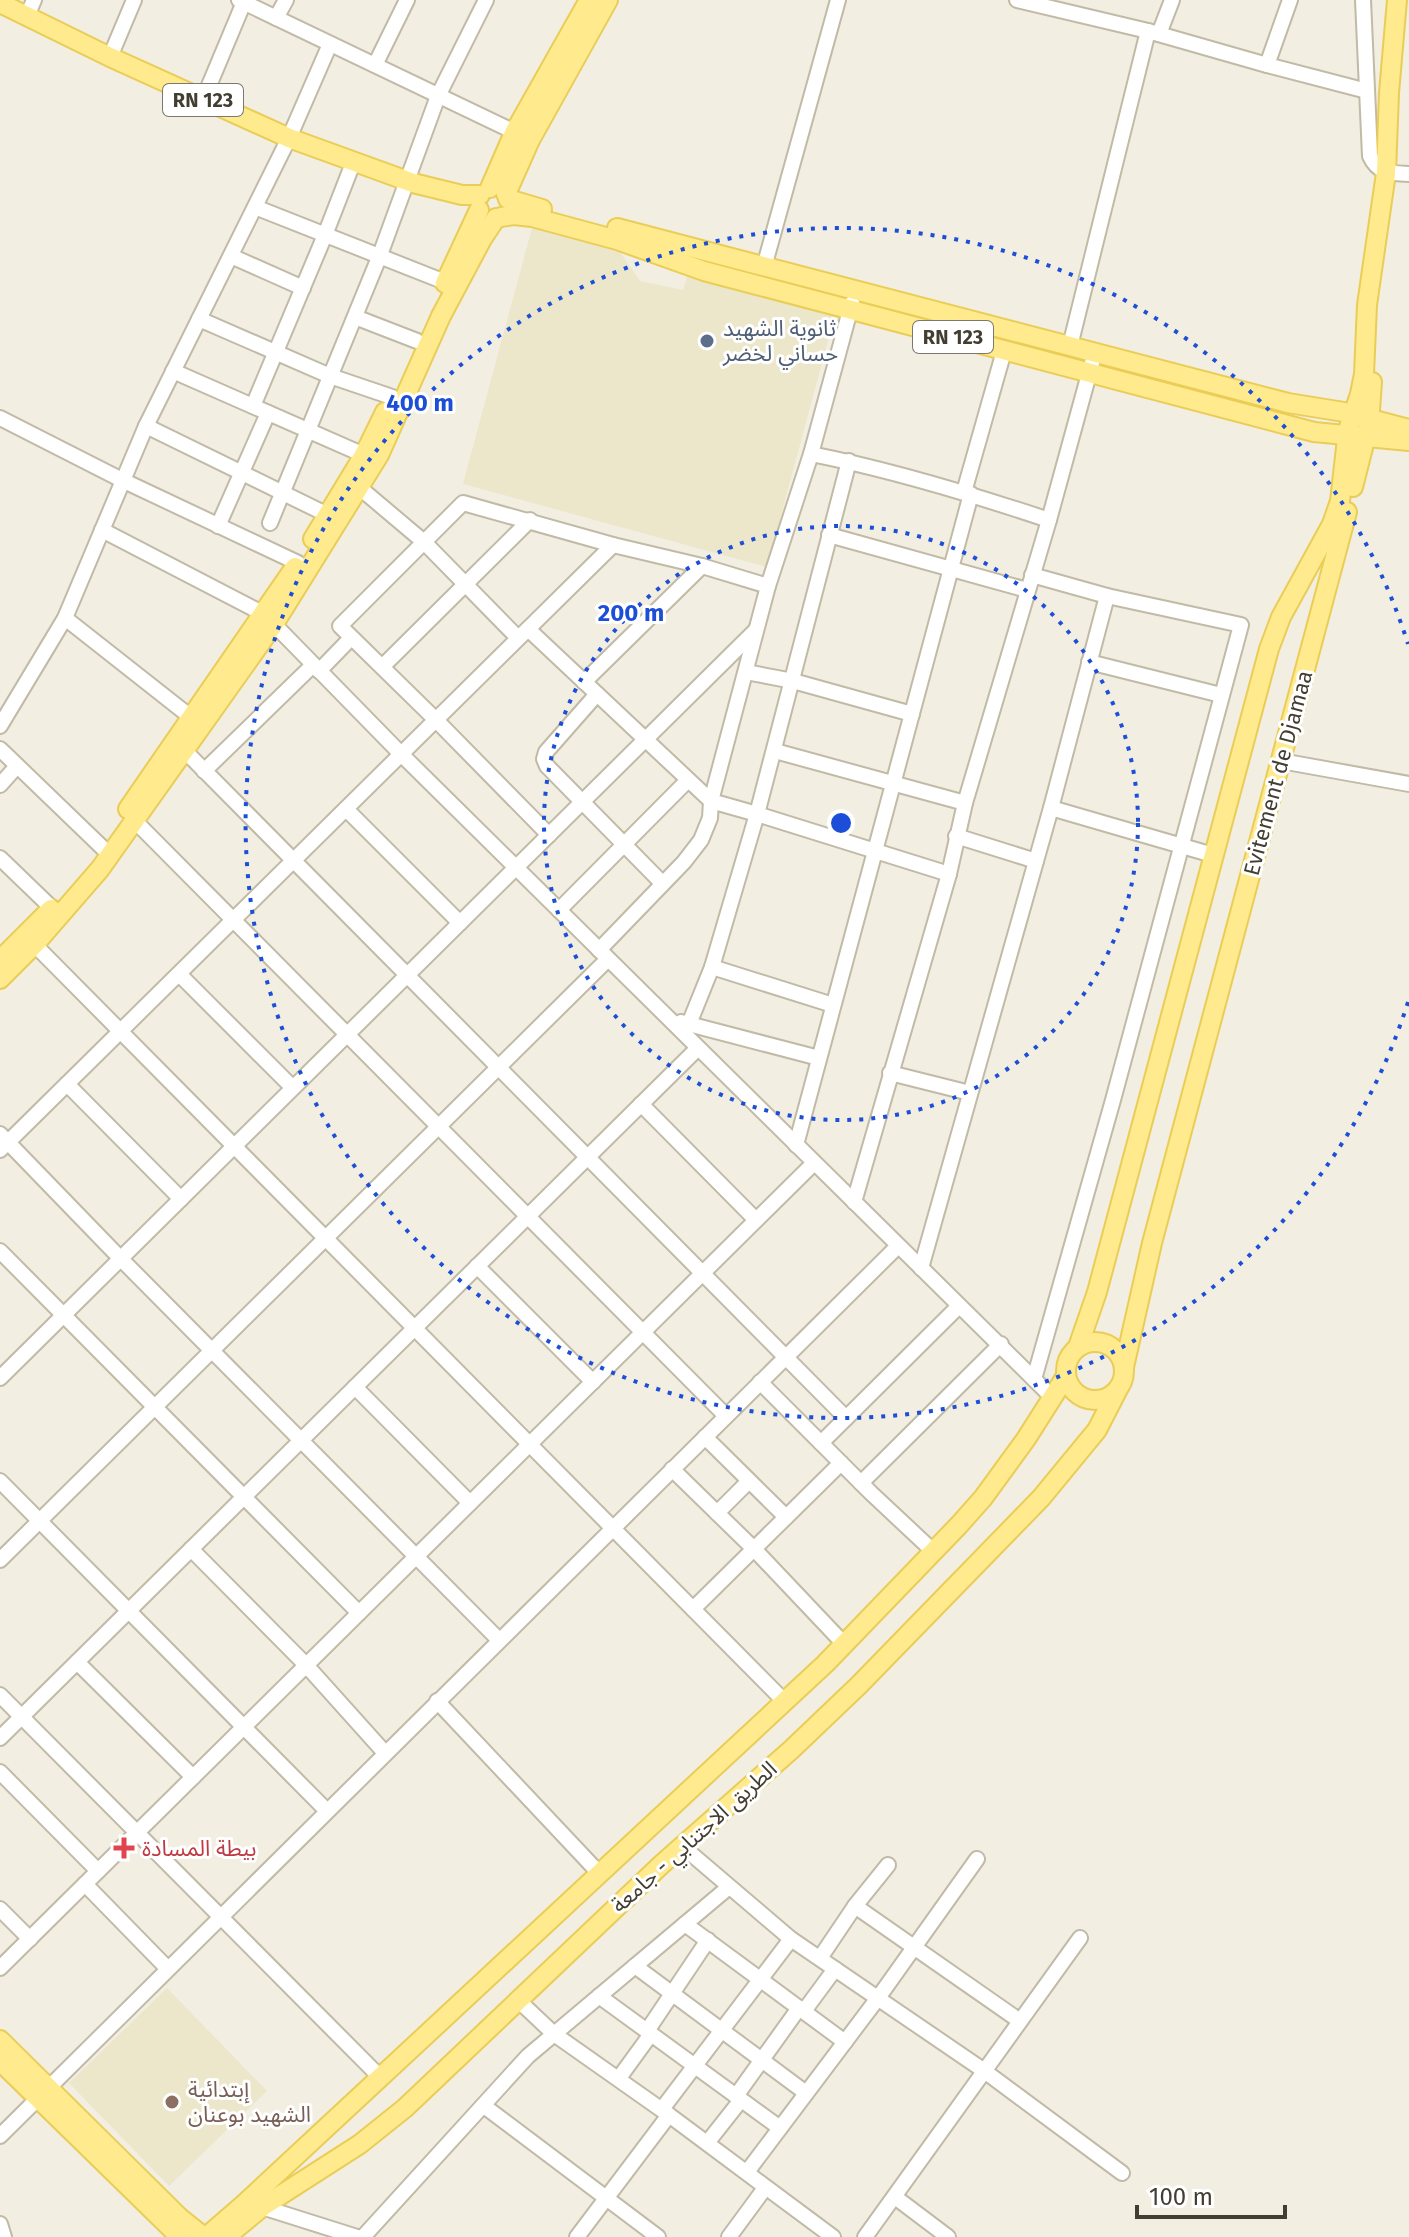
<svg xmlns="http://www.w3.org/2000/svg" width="1409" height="2237" viewBox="0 0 1409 2237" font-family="'Fira Sans','Noto Sans Arabic',sans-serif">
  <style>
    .education { fill: #ece6ca }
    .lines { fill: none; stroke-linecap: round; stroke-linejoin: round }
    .minor-casing { stroke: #c0baa6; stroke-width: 18 }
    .major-casing { stroke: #eacd57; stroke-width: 22 }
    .minor { stroke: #fff; stroke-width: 14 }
    .major { stroke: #ffea8d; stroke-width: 18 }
    .ring { fill: none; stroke: #1d4ed8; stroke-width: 4; stroke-dasharray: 4 8 }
    .service-dot { fill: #5c6f8a; stroke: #fff; stroke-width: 3 }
    .health-dot { fill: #e0444e; stroke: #fff; stroke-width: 3 }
    .education-dot { fill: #8d6e63; stroke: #fff; stroke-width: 3 }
    .labels { text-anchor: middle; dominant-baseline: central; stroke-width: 6; stroke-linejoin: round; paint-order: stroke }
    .shield { fill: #fff; stroke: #7b7870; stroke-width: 2 }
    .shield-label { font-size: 20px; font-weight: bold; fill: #433e32 }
    .service-label { font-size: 22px; fill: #4e5e75; stroke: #fff; text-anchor: start }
    .street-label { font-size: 22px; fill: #433e32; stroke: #fff }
    .health-label { font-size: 22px; fill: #be3a42; stroke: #fff; text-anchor: start }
    .education-label { font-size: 22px; fill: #785e54; stroke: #fff; text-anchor: start }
    .centre { fill: #1d4ed8; stroke: #fff; stroke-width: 4 }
    .ring-label { font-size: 24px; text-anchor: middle; font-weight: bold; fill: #1d4ed8; stroke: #fff; stroke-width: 6; stroke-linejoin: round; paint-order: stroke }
  </style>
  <rect width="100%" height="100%" fill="#f2eee1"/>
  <g class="education">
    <polygon points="532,228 620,252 640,281 683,290 688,274 836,311 767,567 463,484"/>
    <polygon points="167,1988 267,2091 169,2186 69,2083"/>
  </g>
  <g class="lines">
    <g class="minor-casing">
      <g id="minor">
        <polyline points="239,0 523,136"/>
        <polyline points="1017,0 1148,31 1267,65 1367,91"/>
        <path d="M1363 0 1370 156C1378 174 1391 173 1409 174"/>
        <polyline points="27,16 34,0"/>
        <polyline points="276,18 286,0"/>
        <polyline points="1159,34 1172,0"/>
        <polyline points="110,57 134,0"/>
        <polyline points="375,65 407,0"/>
        <polyline points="1267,65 1290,0"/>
        <polyline points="203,100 244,2"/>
        <polyline points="255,207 445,282"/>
        <polyline points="231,256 303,288"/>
        <polyline points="764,267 838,0"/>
        <polyline points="852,303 811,454 768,586 711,801 757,814 949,874"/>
        <polyline points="355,317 417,341"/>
        <polyline points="199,319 330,376 392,397"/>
        <polyline points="1070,346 1148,31"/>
        <polyline points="173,371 364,455"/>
        <polyline points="253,406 325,235 353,163"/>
        <polyline points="0,418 122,480 298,563"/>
        <polyline points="146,426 328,515"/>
        <path d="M811 454C892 470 971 494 1049 520"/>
        <polyline points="360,488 424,542 518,638"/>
        <polyline points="964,492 1004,351"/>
        <polyline points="270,523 380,255 438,96 486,0"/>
        <polyline points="218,526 268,413"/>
        <polyline points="102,530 264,614 401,754 1052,1397"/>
        <polyline points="829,535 1027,590"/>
        <polyline points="1032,575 1107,596 1241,625 1113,1100 1034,1379"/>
        <polyline points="65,618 192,718"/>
        <polyline points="528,629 711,801 710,818 701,840 684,862 599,950"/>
        <polyline points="1089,662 1221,695"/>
        <polyline points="383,666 530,520"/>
        <polyline points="319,671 351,638"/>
        <polyline points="746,672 793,681 912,714"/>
        <polyline points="584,682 702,566"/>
        <polyline points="597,694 546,752 544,759 547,766 662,883"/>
        <polyline points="0,726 65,618 146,426 289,138 330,44"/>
        <polyline points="0,749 110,855"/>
        <polyline points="185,751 846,1418"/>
        <polyline points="775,751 965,803"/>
        <polyline points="1281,761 1409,784"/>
        <polyline points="204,771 313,665"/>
        <polyline points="0,785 17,766"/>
        <polyline points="1051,808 1213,855"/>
        <polyline points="346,809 460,923"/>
        <polyline points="135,821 726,1416"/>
        <polyline points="549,835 436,720 340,626 463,503 613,545 702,566 768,586"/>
        <polyline points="956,836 1036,861"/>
        <polyline points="0,858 57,913"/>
        <polyline points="559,910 688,780"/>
        <polyline points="28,938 785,1702"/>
        <polyline points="712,967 833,1005"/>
        <polyline points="179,974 292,1087"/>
        <polyline points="681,1022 819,1058"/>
        <polyline points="689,1024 712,967 757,814 849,461"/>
        <polyline points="890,1073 970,1093"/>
        <polyline points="67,1084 181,1199"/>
        <polyline points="641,1104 756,1220"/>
        <polyline points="0,1134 121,1259 499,1640"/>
        <polyline points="796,1145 971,494"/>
        <polyline points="0,1150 613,545"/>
        <polyline points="854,1202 949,874 965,803 1049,520 1095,352"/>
        <polyline points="0,1251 359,1613"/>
        <polyline points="477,1266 593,1382"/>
        <polyline points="921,1268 1051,808 1107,596"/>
        <polyline points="0,1378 755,631"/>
        <polyline points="760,1382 871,1493 934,1552"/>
        <polyline points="355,1387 470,1503"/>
        <polyline points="705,1437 786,1517"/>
        <polyline points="821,1443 959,1306"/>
        <polyline points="672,1469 754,1549 845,1645"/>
        <polyline points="0,1481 327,1811"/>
        <polyline points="861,1483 1001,1344"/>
        <polyline points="717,1513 749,1481"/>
        <polyline points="191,1549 306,1665 385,1753"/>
        <polyline points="0,1560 608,959"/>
        <polyline points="693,1609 841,1463"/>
        <polyline points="77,1662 193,1777"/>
        <polyline points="0,1695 380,2077"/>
        <polyline points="437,1701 599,1873"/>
        <polyline points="0,1738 698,1048"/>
        <polyline points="0,1772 98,1871"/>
        <polyline points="682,1846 791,1939 983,2070 1122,2173"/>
        <polyline points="85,1884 167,1968"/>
        <polyline points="855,1906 1020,2021"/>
        <polyline points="0,1909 30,1939"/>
        <polyline points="685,1924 845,2042"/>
        <polyline points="820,1958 855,1906 888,1865"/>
        <polyline points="635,1966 806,2093"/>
        <polyline points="0,1968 814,1163"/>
        <polyline points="599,1996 780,2128"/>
        <polyline points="518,2000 554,2034 669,2115 833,2237"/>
        <polyline points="804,2011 835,1969"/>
        <polyline points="647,2031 708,1940"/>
        <polyline points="619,2078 651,2034"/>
        <polyline points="736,2096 799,2008"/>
        <polyline points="484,2106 658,2237"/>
        <polyline points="662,2109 791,1939"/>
        <polyline points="0,2136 898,1246"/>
        <polyline points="707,2143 741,2100"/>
        <polyline points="747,2172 878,1998 977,1859"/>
        <polyline points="895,2197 948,2237"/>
        <polyline points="262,2207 357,2237"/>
        <polyline points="0,2224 4,2237"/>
        <polyline points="363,2237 528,2056 729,1887"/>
        <polyline points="577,2237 669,2115"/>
        <polyline points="729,2237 765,2188"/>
        <polyline points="865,2237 1080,1938"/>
      </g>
    </g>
    <g class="major-casing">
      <g id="major">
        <polyline points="0,3 110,57 289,138 413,183 462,195 480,195"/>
        <polyline points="490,188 514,133 589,0"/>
        <polyline points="506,194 530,140 608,0"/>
        <polyline points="508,199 542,209"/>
        <polyline points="501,217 514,215 532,217 617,240 704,271 1314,432 1409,441"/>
        <polyline points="617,228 1288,403 1344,412 1409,429"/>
        <polyline points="445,283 479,210"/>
        <polyline points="1353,487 1369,424 1372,382"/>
        <polyline points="313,539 364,455 385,412"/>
        <polyline points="128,809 295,567"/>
        <polyline points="0,960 51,909"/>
        <polyline points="0,979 34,945 100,869 274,624 379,455 441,316 482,239 496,218"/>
        <circle cx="1095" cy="1371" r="29"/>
        <polyline points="1078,1347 1097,1292 1269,649 1281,617 1332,524 1340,501 1348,430 1360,394 1364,374 1367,305 1386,173 1389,93 1397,0"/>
        <polyline points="1124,1367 1152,1243 1347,512"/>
        <polyline points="0,2040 179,2217 204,2237"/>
        <polyline points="0,2061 180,2237"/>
        <polyline points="206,2237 243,2205 825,1664 959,1525 983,1498 1026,1439 1066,1376"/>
        <polyline points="226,2237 262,2207 360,2144 405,2108 662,1864 792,1749 859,1685 1041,1498 1097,1430 1117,1391"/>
      </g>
    </g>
    <use href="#minor" class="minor"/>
    <use href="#major" class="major"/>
  </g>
  <g class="ring">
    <circle cx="841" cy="823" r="297"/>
    <path d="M1408 1002A595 595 0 1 1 1408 644"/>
  </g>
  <circle class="service-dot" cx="707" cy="341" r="8"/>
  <path class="health-dot" d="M120 1836h8v8h8v8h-8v8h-8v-8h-8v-8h8z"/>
  <circle class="education-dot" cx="172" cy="2102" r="8"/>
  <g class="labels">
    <g class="shield">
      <rect x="163" y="84" width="80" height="32" rx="6"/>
      <rect x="913" y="321" width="80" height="32" rx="6"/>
    </g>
    <g class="shield-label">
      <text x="203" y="100">RN 123</text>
      <text x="953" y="337">RN 123</text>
    </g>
    <g class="service-label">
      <text x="723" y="328">ثانوية الشهيد<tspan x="723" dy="25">حساني لخضر</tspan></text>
    </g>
    <g class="street-label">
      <text transform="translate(1278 773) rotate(-75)">Evitement de Djamaa</text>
      <text transform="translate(694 1837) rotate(-42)">الطريق الاجتنابي - جامعة</text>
    </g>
    <g class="health-label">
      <text x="142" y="1848">بيطة المسادة</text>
    </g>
    <g class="education-label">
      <text x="188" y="2089">إبتدائية<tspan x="188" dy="25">الشهيد بوعنان</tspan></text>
    </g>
  </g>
  <circle cx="841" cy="823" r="12" class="centre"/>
  <g class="ring-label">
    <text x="420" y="411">400 m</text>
    <text x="631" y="621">200 m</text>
  </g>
  <path d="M1137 2205v12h148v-12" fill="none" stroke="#433e32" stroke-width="4"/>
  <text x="1149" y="2205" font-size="24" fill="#433e32" stroke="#ffffff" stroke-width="6" paint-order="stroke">100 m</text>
</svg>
